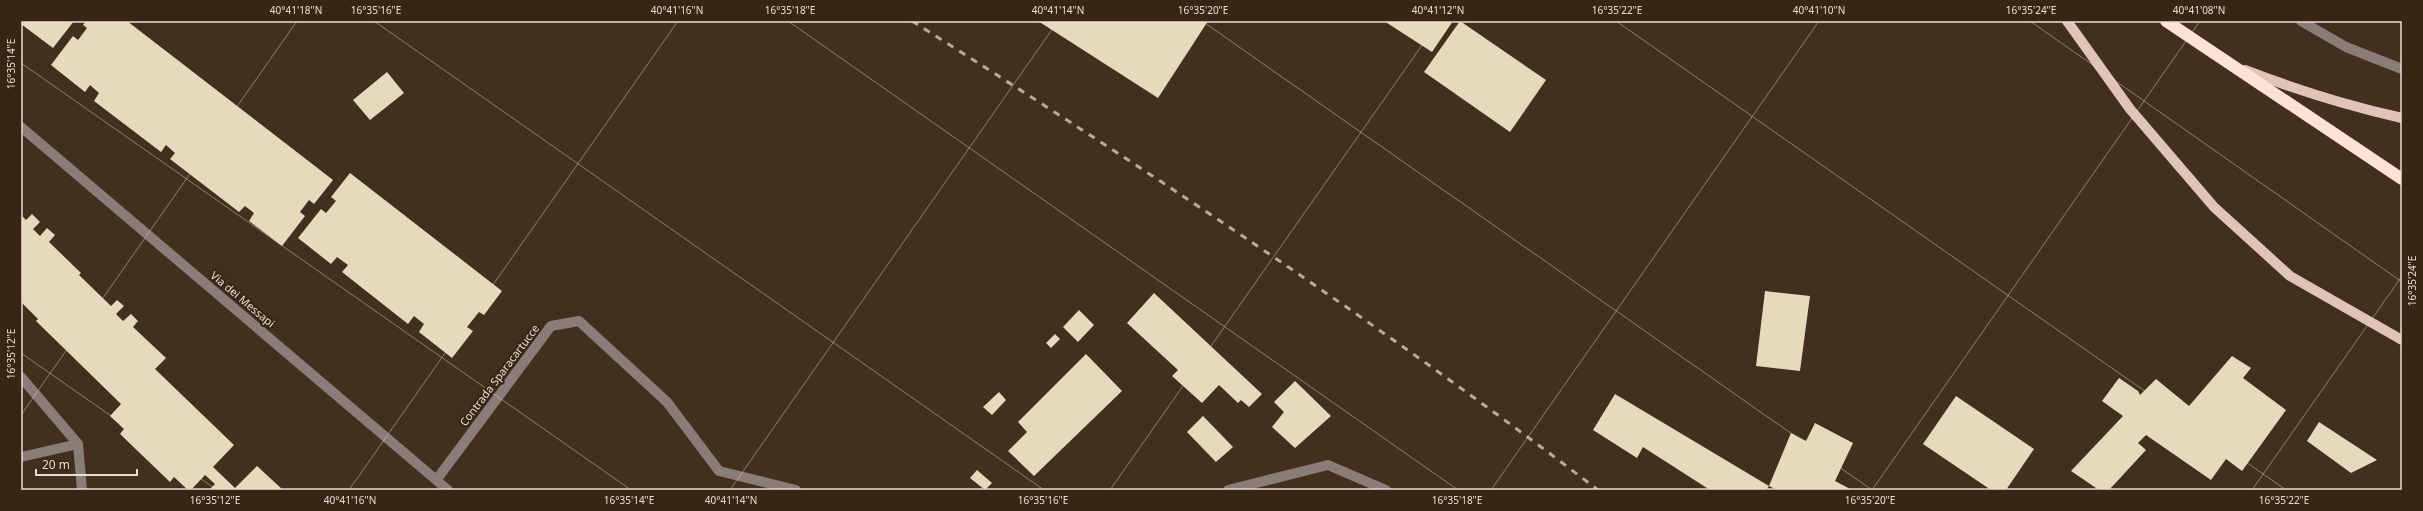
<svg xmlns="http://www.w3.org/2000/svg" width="2423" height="511" viewBox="0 0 2423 511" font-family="'Noto Sans',sans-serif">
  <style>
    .building { fill: #e6dabd }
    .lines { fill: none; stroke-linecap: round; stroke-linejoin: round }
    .minor { stroke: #8a7c78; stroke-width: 10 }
    .major { stroke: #e0c4bb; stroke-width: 10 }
    .highway { stroke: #fde2d9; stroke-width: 12 }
    .rail { stroke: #b9aa9d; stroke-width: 3; stroke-dasharray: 7 7; stroke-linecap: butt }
    .ticks { fill: none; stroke: #eaded3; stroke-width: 1; stroke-opacity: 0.45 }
    .labels { text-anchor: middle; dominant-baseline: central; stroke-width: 4; stroke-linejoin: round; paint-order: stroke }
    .street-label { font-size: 11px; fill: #eaded3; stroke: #382513 }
    .neatline { fill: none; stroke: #eaded3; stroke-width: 1.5 }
    .ticks-label { font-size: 10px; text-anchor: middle; fill: #eaded3 }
  </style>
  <rect width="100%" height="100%" fill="#422f1d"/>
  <g class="building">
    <polygon points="24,21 74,21 53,48 21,24"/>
    <polygon points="86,21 127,21 333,180 314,204 309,200 300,212 305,216 282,246 249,221 254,213 245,206 239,212 170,159 175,153 166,145 161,152 94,101 99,93 90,85 85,92 51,65 73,36 78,40 87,28 83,25"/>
    <polygon points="1038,21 1208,21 1158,98"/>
    <polygon points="1384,21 1453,21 1432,52"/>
    <polygon points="1460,21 1546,80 1510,132 1424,72"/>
    <polygon points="387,72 404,93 370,120 353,100"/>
    <polygon points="350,173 502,291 484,315 479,312 467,327 473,331 452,358 419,332 424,324 414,316 408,324 342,272 348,265 337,257 331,264 298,238 321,209 326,213 336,201 331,197"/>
    <polygon points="32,214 40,222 33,229 40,236 47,228 55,235 49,242 81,273 79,275 111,306 117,300 124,306 116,314 123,321 131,314 138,321 133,327 166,358 155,369 234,445 213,467 235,488 257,466 283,490 209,490 215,484 205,475 191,490 188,490 174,477 170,482 120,434 124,429 110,416 121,404 36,321 38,319 21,302 21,215 26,220"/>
    <polygon points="1765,291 1810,296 1800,371 1756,366"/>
    <polygon points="1154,293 1262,394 1249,407 1241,400 1238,403 1219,385 1202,403 1172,376 1178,370 1127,323"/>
    <polygon points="1079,310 1094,325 1078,342 1063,327"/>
    <polygon points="1055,334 1060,339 1051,348 1046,343"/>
    <polygon points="1086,354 1122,391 1034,476 1008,451 1027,432 1018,422"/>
    <polygon points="2232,356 2251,368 2243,378 2286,410 2242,471 2226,459 2211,480 2146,435 2138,443 2146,450 2109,490 2099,490 2071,471 2123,416 2102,401 2119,378 2138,391 2140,395 2156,379 2189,406"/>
    <polygon points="1295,381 1331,416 1295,448 1272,427 1284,412 1274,402"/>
    <polygon points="999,392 1006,400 992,415 983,407"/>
    <polygon points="1615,394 1769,486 1791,433 1806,441 1815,423 1853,443 1835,481 1852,490 1777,490 1769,486 1766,490 1710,490 1643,447 1637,458 1593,430"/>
    <polygon points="1956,396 2034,449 2006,490 1991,490 1923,444"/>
    <polygon points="1203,416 1233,447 1216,462 1187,432"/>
    <polygon points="2319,422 2377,460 2351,473 2307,441"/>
    <polygon points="977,470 992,483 985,490 970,478"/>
  </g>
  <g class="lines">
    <g class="minor">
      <polyline points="2301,21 2346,47 2402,69"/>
      <polyline points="21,127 448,490"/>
      <polyline points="21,377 78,444 82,490"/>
      <polyline points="21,457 78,444"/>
      <polyline points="437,479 551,326 579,321 667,402 719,471 796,490"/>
      <polyline points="1228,490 1328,465 1386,490"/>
    </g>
    <g class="major">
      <polyline points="2067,21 2130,109 2214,207 2290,276 2402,340"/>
      <path d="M2245 70C2297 90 2348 106 2402 118"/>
    </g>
    <polyline class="highway" points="2166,21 2402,179"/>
    <path class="rail" d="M912 21C1146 169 1378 322 1598 490"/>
  </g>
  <path class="ticks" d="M374 21 1044 490M788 21 1458 490M1202 21 1872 490M1616 21 2286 490M2030 21 2402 282M21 63 631 490M21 353 217 490M21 415 297 21M349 490 678 21M730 490 1058 21M1110 490 1439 21M1491 490 1819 21M1872 490 2200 21M2252 490 2402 276"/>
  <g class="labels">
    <g class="street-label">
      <text transform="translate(243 299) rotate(40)">Via dei Messapi</text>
      <text transform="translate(499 375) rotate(-53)">Contrada Sparacartucce</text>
    </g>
  </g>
  <rect width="2423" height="511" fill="none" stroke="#382513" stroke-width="44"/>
  <path d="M36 469v6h101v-6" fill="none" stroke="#eaded3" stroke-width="2"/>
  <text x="42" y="469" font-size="12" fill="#eaded3" stroke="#382513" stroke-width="3" paint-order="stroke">20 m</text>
  <rect x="22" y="22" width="2379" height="467" class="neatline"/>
  <g class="ticks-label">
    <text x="296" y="14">40°41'18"N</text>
    <text x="376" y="14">16°35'16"E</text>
    <text x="677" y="14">40°41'16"N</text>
    <text x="790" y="14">16°35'18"E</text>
    <text x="1058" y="14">40°41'14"N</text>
    <text x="1203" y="14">16°35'20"E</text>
    <text x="1438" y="14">40°41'12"N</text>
    <text x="1617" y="14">16°35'22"E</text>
    <text x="1819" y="14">40°41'10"N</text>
    <text x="2031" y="14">16°35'24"E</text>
    <text x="2199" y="14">40°41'08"N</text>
    <text transform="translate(11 64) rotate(-90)" y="4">16°35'14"E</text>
    <text transform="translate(2412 281) rotate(-90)" y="4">16°35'24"E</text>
    <text transform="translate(11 354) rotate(-90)" y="4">16°35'12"E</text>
    <text x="215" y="504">16°35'12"E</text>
    <text x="350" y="504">40°41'16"N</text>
    <text x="629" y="504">16°35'14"E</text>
    <text x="731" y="504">40°41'14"N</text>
    <text x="1043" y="504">16°35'16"E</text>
    <text x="1457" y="504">16°35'18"E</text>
    <text x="1870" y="504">16°35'20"E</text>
    <text x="2284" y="504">16°35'22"E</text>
  </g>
</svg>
